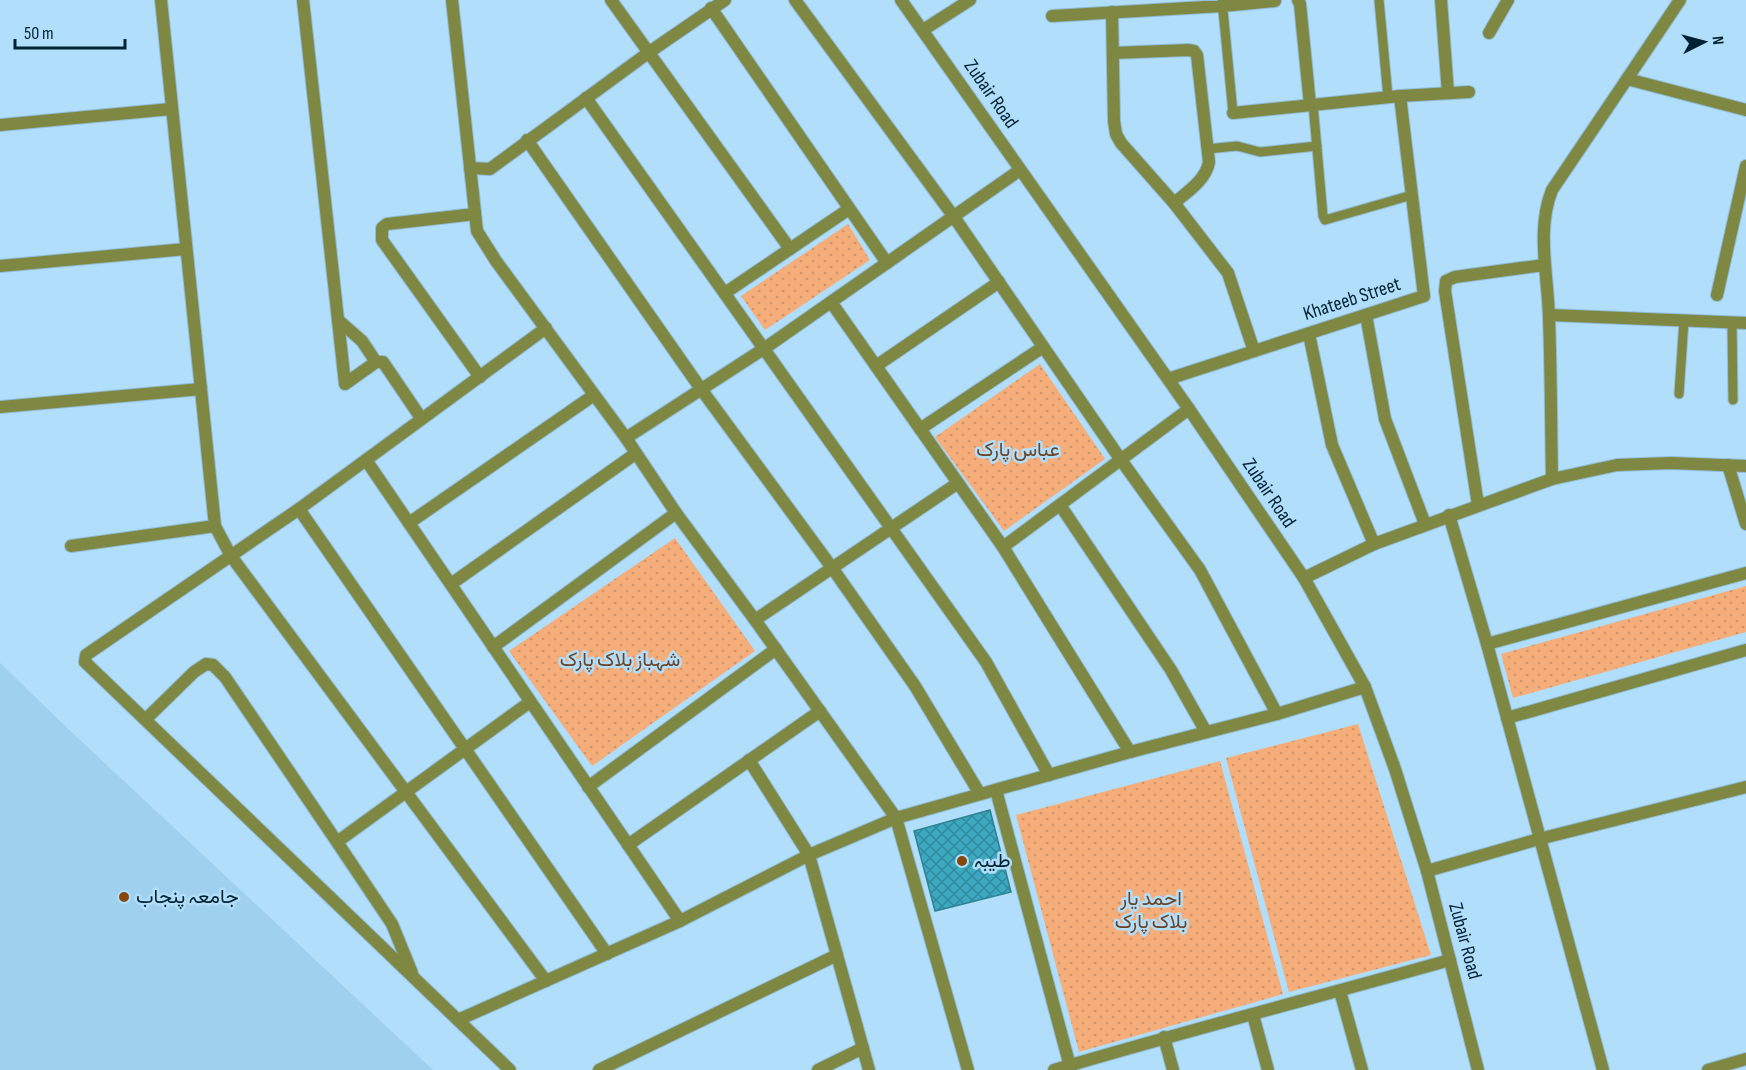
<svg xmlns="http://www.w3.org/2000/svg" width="1746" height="1070" viewBox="0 0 1746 1070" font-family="'Sofia Sans Condensed',Vazirmatn,sans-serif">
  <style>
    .built { fill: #9fd0ee }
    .green { fill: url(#green-dots) }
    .building { fill: url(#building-cross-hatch); stroke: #308193; stroke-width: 1.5 }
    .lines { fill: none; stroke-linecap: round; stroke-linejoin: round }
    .service-casing { stroke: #91bcd6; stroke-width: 11 }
    .minor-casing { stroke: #91bcd6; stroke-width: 14 }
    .tertiary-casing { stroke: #91bcd6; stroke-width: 14 }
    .service { stroke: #7e8842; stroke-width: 9 }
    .minor { stroke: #7e8842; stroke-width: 12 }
    .tertiary { stroke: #7e8842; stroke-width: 12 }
    .poi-dot { fill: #86470c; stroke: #b1defa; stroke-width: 2 }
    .labels { text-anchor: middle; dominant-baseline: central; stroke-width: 5; stroke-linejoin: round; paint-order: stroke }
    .street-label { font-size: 20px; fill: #023; stroke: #b1defa }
    .park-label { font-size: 20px; fill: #6d4324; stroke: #b1defa }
    .poi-label { font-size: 20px; fill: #023; stroke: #b1defa; text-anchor: start }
  </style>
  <defs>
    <pattern id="green-dots" width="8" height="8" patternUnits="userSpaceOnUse" patternTransform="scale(1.5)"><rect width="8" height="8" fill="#f5ad7a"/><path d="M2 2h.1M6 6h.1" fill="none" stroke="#d0956a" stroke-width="1.8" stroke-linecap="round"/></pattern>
    <pattern id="building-cross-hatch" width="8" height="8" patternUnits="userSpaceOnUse" patternTransform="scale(1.5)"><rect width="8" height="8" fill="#3da9c1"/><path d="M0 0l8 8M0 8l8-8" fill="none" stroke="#31899d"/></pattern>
  </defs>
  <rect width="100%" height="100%" fill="#b1defa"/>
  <polygon class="built" points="0,663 63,724 433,1070 0,1070"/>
  <g class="green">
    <polygon points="848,224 870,260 765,330 741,296"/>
    <polygon points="1040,364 1105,459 1004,531 935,437"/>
    <polygon points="675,538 755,651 592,766 509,651"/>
    <polygon points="1746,586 1746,632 1513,698 1501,654"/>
    <polygon points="1358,724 1431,955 1289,992 1226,758"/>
    <polygon points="1220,761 1283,994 1079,1052 1016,815"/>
  </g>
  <polygon class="building" points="990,810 1011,892 935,911 914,831"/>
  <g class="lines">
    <g class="service-casing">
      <g id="service">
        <polyline points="1222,0 1233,113"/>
        <polyline points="1379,0 1388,97"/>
        <polyline points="1313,104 1323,216 1325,220 1412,195"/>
        <polyline points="1207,149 1237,146 1260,152 1317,146"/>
        <polyline points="1732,322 1733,400"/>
        <polyline points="1679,394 1684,320"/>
      </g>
    </g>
    <g class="minor-casing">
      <g id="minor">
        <polyline points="161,0 215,526 231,556 546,981"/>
        <polyline points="303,0 345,384 376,362 383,362 421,418"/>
        <polyline points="452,0 477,231 496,261 626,438 676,513 755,620 896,818 968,1070"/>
        <polyline points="611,0 790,249"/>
        <polyline points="795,0 954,217 1121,460 1200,570 1277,714"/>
        <polyline points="1298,0 1300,4 1310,105"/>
        <polyline points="1441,0 1448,93"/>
        <polyline points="711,8 887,263"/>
        <polyline points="1112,12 1114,121 1116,134 1121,143 1174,203 1228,273 1254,351"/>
        <polyline points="1052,16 1222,6 1275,1"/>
        <polyline points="923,30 970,0"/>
        <polyline points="1489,33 1508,0"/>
        <path d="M1113 53 1188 50 1194 51 1197 55 1209 162C1206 180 1187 192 1174 203"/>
        <polyline points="1627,79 1680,0"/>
        <polyline points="586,98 986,662 1049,775"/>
        <polyline points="1233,113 1400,96 1469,92"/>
        <polyline points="0,125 171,109"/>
        <polyline points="527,140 701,389 833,569 915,686 980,794"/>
        <polyline points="470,168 490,169 648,53 725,0"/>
        <polyline points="475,214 387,224 382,228 382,240 480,377"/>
        <polyline points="0,266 186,249"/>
        <polyline points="725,293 849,209"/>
        <polyline points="1717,295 1746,166"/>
        <polyline points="831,302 1003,547 1130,752"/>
        <polyline points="1366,315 1385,419 1425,524"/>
        <polyline points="1549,315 1746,323"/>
        <polyline points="338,320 362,341 376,362"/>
        <polyline points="1309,334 1332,445 1374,544"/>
        <polyline points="876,366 999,282"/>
        <polyline points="1168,379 1424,296 1400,96"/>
        <polyline points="0,407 201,389"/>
        <polyline points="920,429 1043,347"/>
        <polyline points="626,438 765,348 1020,170"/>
        <polyline points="366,460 680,921"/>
        <polyline points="1728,465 1746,524"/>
        <path d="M1552 479C1551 425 1551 371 1549 318 1548 275 1536 230 1552 190L1627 79 1746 110"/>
        <polyline points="1060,505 1171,670 1206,732"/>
        <polyline points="1478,505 1445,291 1446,281 1455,277 1544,265"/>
        <polyline points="299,509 607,954"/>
        <polyline points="1449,515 1487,644 1603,1070"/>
        <polyline points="409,523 594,395"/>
        <polyline points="71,546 215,526"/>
        <polyline points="1003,547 1189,409"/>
        <polyline points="451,584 635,454"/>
        <polyline points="755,620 958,483"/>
        <polyline points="1487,644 1746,573"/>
        <polyline points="493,647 676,513"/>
        <polyline points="1507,718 1746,650"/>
        <polyline points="146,719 194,672 206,664 213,665 225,677 337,842 530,702"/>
        <polyline points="749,760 809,855 869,1070"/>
        <polyline points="588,787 776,649"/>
        <polyline points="996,790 1071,1070"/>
        <polyline points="337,842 392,924 412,973"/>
        <polyline points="628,845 820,711"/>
        <polyline points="1427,871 1539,839 1746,787"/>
        <polyline points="1340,991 1362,1070"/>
        <polyline points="1253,1015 1268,1070"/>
        <polyline points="1164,1037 1173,1070"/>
        <polyline points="510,1070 85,662 86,655 299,509 546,328"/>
        <polyline points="599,1070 837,955"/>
        <polyline points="818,1070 863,1048"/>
        <path d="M1054 1070C1185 1031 1318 997 1450 960"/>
        <polyline points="1708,1070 1746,1059"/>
      </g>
    </g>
    <g class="tertiary-casing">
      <g id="tertiary">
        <polyline points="901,0 1189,409 1304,578 1365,687 1395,769 1427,871 1478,1070"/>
        <polyline points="1304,578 1374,544 1552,479 1617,465 1671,463 1746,466"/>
        <polyline points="458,1020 680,921 809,855 896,818 1130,752 1277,714 1365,687"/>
      </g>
    </g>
    <use href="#service" class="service"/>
    <use href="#minor" class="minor"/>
    <use href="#tertiary" class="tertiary"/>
  </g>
  <g class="poi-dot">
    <circle cx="962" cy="861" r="6"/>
    <circle cx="124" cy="897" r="6"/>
  </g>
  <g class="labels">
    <g class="street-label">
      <text transform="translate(991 94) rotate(55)">Zubair Road</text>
      <text transform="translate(1352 299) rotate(-18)">Khateeb Street</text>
      <text transform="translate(1269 493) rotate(56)">Zubair Road</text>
      <text transform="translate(1465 941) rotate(75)">Zubair Road</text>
    </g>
    <g class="park-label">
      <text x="1018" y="450">عباس پارک</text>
      <text x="620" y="660">شہباز بلاک پارک</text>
      <text x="1151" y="899">احمد یار<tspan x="1151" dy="23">بلاک پارک</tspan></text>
    </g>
    <g class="poi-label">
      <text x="974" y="861">طیبہ</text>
      <text x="136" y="897">جامعہ پنجاب</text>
    </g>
  </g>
  <g transform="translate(1704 42) rotate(84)" stroke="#b1defa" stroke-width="4.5" paint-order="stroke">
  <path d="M0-4.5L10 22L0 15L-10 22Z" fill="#002233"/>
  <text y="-9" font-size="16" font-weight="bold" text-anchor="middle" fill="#002233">N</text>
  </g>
  <path d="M15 39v9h110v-9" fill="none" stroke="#002233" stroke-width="3"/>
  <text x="24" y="39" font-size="18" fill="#002233" stroke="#b1defa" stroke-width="4.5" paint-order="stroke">50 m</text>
</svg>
